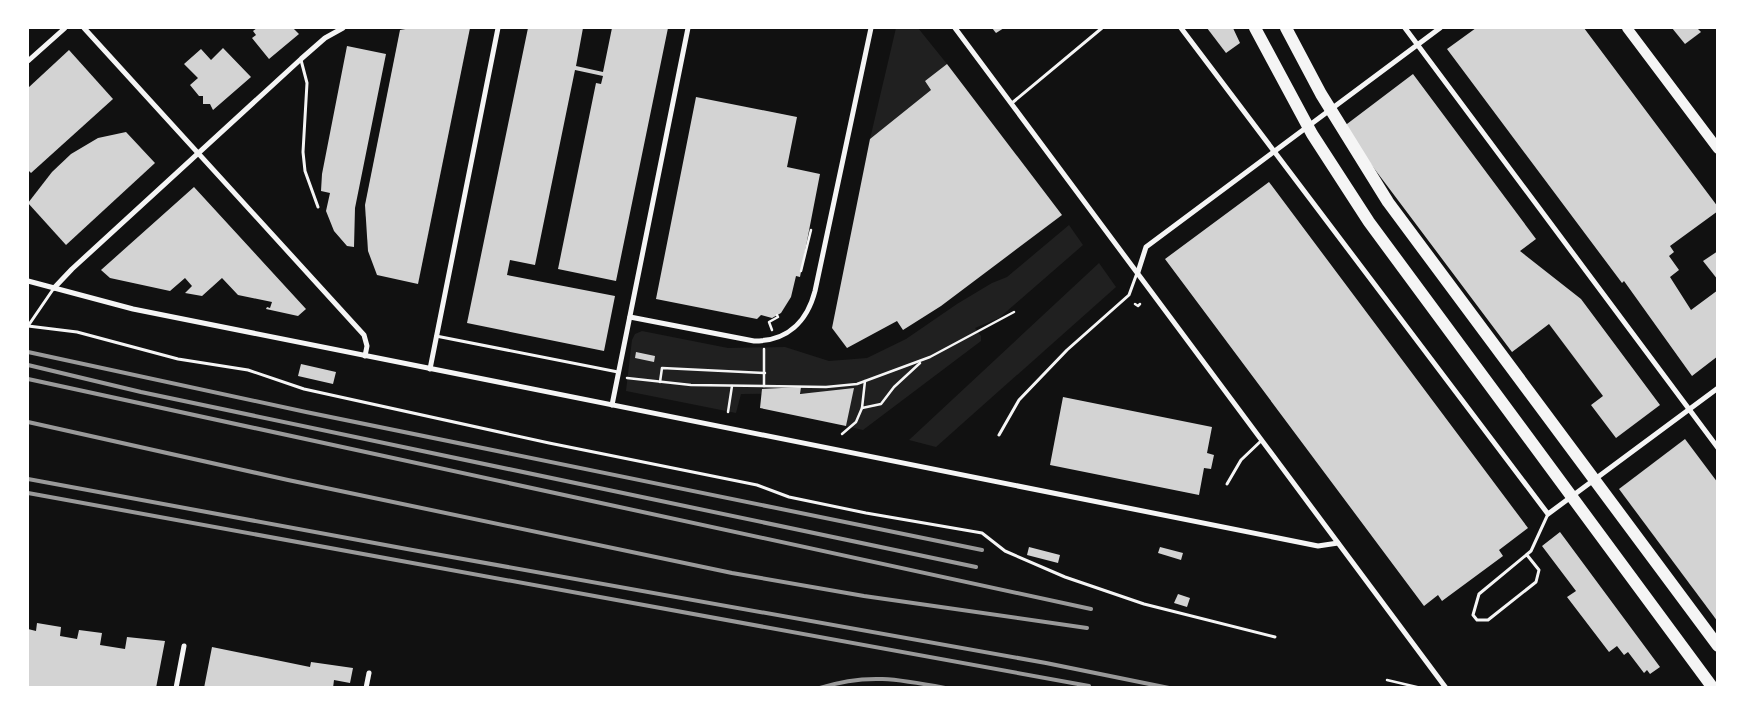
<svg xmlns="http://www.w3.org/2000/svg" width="1745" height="715" viewBox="0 0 1745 715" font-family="'Titillium Web',sans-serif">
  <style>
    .green { fill: #202020 }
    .building { fill: #d3d3d3 }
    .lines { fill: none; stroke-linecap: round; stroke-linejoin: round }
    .path { stroke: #f5f5f5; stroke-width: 2.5 }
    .service { stroke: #f5f5f5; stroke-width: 3 }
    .minor { stroke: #f5f5f5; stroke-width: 5 }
    .secondary { stroke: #f5f5f5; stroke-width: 10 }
    .motorway { stroke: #f5f5f5; stroke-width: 12 }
    .rail { stroke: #9a9a9a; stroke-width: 4 }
  </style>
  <rect width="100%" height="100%" fill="#111"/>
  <g class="green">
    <polygon points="896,28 918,28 947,64 925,81 931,90 870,139"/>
    <polygon points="1069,225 1083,245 999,318 975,328 981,336 981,341 863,430 846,426 853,388 814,393 741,394 736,413 626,391 632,340 635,334 642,331 728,348 785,347 829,361 867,358 906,339 957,304 992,283 1007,277"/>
    <polygon points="1099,263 1116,287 936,447 909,440"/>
  </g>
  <g class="building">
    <polygon points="257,28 293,28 299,34 269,59 252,38 256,35 253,31"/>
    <polygon points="411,28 470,28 418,284 377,275 368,251 365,205 400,30"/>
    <polygon points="528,28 583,28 576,66 603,72 612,28 668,28 616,281 558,269 596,83 601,84 603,76 575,70 535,265 510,260 507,275 615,296 604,351 467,323"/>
    <polygon points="992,28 1004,28 996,33"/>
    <polygon points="1207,28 1233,28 1240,43 1226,53"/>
    <polygon points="1476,28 1584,28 1718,207 1718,211 1670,246 1674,252 1669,256 1679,270 1670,277 1691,310 1718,290 1718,356 1692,376 1624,281 1622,283 1447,49"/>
    <polygon points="1672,28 1697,28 1701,32 1685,44"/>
    <polygon points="347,46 386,54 355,208 354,247 347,246 334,231 326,211 330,193 321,191 322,174"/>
    <polygon points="223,48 251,77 213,110 210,104 203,104 203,96 199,96 190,85 198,78 184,64 201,49 211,60"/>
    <polygon points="69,50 113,99 31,173 28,170 28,88"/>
    <polygon points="947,64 1062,215 941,306 903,330 897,321 847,348 832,328 870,139 931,90 925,81"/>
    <polygon points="1413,74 1536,239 1520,251 1581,299 1660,405 1616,438 1591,405 1603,396 1549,324 1512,352 1343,127"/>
    <polygon points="696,97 797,117 787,167 820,174 800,277 796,276 791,297 781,313 772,318 761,315 757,319 656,299"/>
    <polygon points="126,132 155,163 66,245 28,203 52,172 71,154 98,138"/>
    <polygon points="1269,182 1528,528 1499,550 1503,556 1442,601 1438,595 1424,606 1165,259"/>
    <polygon points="194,187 306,309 298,316 266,309 267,307 270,308 272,302 238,295 222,278 202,296 185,293 192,286 185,278 170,291 110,278 101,270"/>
    <polygon points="1718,251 1718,280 1703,261"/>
    <polygon points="636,352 655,356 654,362 635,358"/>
    <polygon points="301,364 336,372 333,384 298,376"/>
    <polygon points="801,387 800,394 854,388 846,426 760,408 762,389"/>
    <polygon points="1063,397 1212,427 1207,453 1214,455 1211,469 1204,468 1199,495 1050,465"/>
    <polygon points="1685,439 1718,483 1718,622 1619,489"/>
    <polygon points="1560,532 1660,667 1650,674 1647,670 1644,673 1628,652 1624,655 1617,646 1609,652 1567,597 1576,591 1542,546"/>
    <polygon points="1029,547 1060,555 1058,563 1027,555"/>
    <polygon points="1160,547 1183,553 1181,560 1158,553"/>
    <polygon points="1178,594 1190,598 1187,607 1174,603"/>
    <polygon points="37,623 61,627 60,636 77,639 79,630 102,633 100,645 125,649 127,637 165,641 156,688 28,688 28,629 36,631"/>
    <polygon points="212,647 310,667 311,662 353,668 350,683 334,680 333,688 204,688"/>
  </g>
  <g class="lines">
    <g class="path">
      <polyline points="801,271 811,230"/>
      <polyline points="1135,304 1138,306 1140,304"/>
      <polyline points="772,330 769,322 778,317 777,315"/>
      <polyline points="764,349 764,386"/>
      <polyline points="627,378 691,385 826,387 857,384 930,357 1014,312"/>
      <polyline points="865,381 862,408 881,404 894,387 920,363"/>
      <polyline points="660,382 662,368 765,373"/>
      <polyline points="728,412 732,386"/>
      <polyline points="842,434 856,422 862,408"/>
      <polyline points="1387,680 1421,688"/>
    </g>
    <g class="service">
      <polyline points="301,60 307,83 303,152 305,171 318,207"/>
      <polyline points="1012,103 1102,28"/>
      <polyline points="28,326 77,332 178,359 248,370 304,389 549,443 757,485 789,497 866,513 982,533 1005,551 1065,577 1144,604 1275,637"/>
      <polyline points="28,326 54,288"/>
      <polyline points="436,336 618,372"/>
      <polyline points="999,435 1019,400 1067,350 1129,295 1137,273"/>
      <polyline points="1227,484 1241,460 1262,440"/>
      <polyline points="1527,555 1539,570 1536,582 1488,620 1477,620 1473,615 1479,594 1531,551 1548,514"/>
    </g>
    <g class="minor">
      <polyline points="84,28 364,335 367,346 365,356"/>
      <polyline points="955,28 1446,688"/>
      <polyline points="1181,28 1548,514 1718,388"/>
      <polyline points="1405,28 1718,448"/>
      <polyline points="28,61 65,28"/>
      <polyline points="1138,272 1146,247 1440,28"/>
      <polyline points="28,281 133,309 1318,546 1338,543"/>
      <polyline points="54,288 72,269 301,59 325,38 343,28"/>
      <path d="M630 317 754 341C787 341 807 322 815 291L871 28"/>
      <polyline points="430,369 498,28"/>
      <polyline points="612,405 688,28"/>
      <polyline points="176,688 184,646"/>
      <polyline points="366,688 369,673"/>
    </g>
    <polyline class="secondary" points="1627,28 1718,149"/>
    <g class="motorway">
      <polyline points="1255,28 1312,134 1369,222 1713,688"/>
      <polyline points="1286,28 1321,94 1388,202 1718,646"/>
    </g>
    <g class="rail">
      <polyline points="28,352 306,412 982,550"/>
      <polyline points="28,365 141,392 976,567"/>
      <polyline points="28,379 1091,609"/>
      <polyline points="28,422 288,480 732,573 864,596 1087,628"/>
      <polyline points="28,479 407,549 1046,663 1169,688"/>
      <polyline points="28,493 1089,686"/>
      <path d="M820 688C866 673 899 679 945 688"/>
      <polyline points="861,688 896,688"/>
    </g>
  </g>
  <rect width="1745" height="715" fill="none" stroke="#ffffff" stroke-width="58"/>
</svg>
